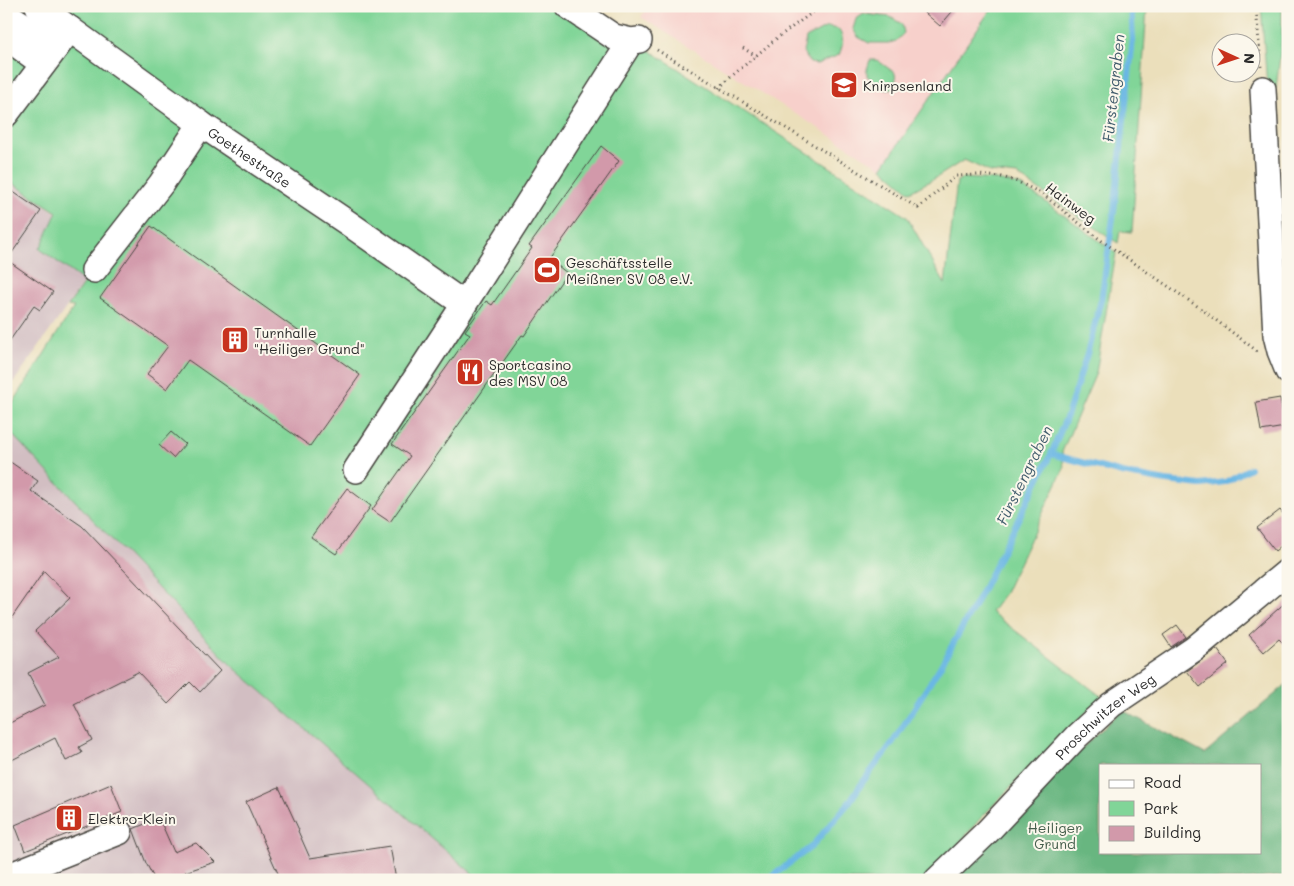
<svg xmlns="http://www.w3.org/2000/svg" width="1294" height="886" viewBox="0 0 1294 886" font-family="Mali,sans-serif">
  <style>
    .built { fill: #f7d0cb }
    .industrial { fill: #d2bec2 }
    .green { fill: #81d598; stroke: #568062 }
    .forest { fill: #68b680; stroke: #4a7056; fill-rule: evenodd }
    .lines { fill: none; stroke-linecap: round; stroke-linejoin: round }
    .stream { stroke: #6ab7e4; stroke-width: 6 }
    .building { fill: #d299aa }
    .minor-casing { stroke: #484641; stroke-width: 28 }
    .path { stroke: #484641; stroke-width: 3; stroke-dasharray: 1 4; stroke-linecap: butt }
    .minor { stroke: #fff; stroke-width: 25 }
    .labels { text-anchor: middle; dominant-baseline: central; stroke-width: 4; stroke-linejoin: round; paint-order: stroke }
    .poi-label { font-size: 14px; fill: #2b2b2b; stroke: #fbf7ec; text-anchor: start }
    .street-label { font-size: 14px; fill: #2b2b2b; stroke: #fbf7ec }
    .park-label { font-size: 14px; fill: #455e4c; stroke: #fbf7ec }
    .water-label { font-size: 15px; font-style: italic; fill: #415c6c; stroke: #fbf7ec }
  </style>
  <rect width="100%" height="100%" fill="#fbf7ec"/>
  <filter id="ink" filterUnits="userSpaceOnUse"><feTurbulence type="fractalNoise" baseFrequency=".02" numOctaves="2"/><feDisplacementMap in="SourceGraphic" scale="10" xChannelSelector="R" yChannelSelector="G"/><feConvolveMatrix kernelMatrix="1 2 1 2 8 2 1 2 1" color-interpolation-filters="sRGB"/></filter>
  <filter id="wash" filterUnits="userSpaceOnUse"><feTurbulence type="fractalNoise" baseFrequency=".0096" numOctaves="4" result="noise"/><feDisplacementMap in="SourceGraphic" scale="20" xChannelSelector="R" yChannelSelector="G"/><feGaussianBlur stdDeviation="1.12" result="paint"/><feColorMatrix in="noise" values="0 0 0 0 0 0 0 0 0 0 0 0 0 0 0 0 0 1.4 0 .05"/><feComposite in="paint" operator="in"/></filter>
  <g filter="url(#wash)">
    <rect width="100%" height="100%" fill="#ebdfbb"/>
    <polygon class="built" points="649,6 993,6 882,168 641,17"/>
    <g class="industrial">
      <polygon points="6,179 57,213 40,249 85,281 6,393"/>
      <polygon points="6,428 231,665 480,880 6,880"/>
    </g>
    <g class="green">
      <polygon points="6,6 555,6 639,59 646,48 907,217 945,284 957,181 963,178 997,180 1019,185 1043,200 1116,253 1096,373 1062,452 1064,468 1005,593 991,612 1102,697 1028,769 979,820 928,880 480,880 231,665 6,428 6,414 74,307 68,306 85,282 40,249 57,212 6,179"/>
      <polygon points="993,6 1158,6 1147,7 1132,232 1120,231 1118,243 1017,175 990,172 964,160 939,176 910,192 882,168"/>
      <polygon points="1261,6 1282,6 1282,39 1276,88 1267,87"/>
      <polygon points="864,14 890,17 902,24 904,33 896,41 889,43 869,43 858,37 853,29 856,19"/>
      <path d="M827 27 838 29C845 38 843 45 839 55L817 64 810 63 803 52 806 38Z"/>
      <polygon points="870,60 877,60 895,73 896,82 893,88 886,90 867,76 867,69"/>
    </g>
    <path class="forest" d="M1288 683V865L1283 876 1241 880H954L1002 825 1122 710 1205 754ZM1100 765H1260V852H1100Z"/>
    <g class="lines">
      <g class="stream">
        <polyline points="1051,454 1122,473 1166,481 1201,485 1225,482 1250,468"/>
        <polyline points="764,880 771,877 811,847 848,804 862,783 893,742 940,667 977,601 1051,454 1068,413 1087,354 1101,300 1106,266 1114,211 1133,39 1131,6"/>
      </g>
    </g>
    <g id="blocks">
      <g class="building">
        <polygon points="917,6 957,6 940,26"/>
        <polygon points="601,146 619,161 549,259 567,273 524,336 522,335 390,522 372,510 410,456 392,444 470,334 465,331 486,301 492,305 532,248 529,246"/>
        <polygon points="6,187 41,211 7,260 53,292 40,310 34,306 6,346"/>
        <polygon points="151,226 360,375 310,446 188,360 167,389 147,374 168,346 100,298"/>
        <polygon points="1280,398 1285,427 1261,431 1256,402"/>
        <polygon points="171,432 185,444 173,458 159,445"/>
        <polygon points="6,459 38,481 31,491 82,526 220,671 200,692 190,682 168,704 138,672 74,704 92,740 79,747 82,753 66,761 55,738 6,763 6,725 45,705 28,673 59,657 35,631 70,598 44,571 6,626"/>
        <polygon points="347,488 371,506 336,554 311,537"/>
        <polygon points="1280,510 1288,520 1288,540 1275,551 1257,528"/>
        <polygon points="1288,600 1288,648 1279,639 1264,652 1249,635"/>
        <polygon points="1177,625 1186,637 1171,647 1163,635"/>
        <polygon points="1217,649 1228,664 1200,687 1187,671"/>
        <polygon points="111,784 122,812 25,851 15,825"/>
        <polygon points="279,787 299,830 298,831 310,858 390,846 396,880 281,880 246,802"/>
        <polygon points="159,818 174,852 196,843 215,862 185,872 188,880 155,880 146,863 133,829"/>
      </g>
    </g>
  </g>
  <g filter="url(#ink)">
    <use href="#blocks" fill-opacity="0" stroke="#484641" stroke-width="1"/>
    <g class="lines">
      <g class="minor-casing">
        <g id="minor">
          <path id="s1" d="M38 6 201 124 348 223 464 304"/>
          <polyline points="568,6 614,37 631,41 639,40"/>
          <polyline points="6,14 56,47"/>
          <polyline points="6,43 9,39 43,64"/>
          <polyline points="1263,89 1276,335 1280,351 1288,371"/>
          <polyline points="6,114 70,29"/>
          <polyline points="94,270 161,184 201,124"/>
          <polyline points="356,470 456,317 631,41"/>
          <polyline points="6,877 119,832"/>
          <path id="s2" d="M937 880 988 831 1077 736 1111 705 1194 649 1288 571"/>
        </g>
      </g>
      <g class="path">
        <polyline points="1256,6 1261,68"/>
        <polyline points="743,48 756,56"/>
        <polyline points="657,50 918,208 956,176 979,175 1002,177 1018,182 1041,193 1102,241 1197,306 1257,351"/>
        <polyline points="719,88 733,75 777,38 813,12 828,6"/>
      </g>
      <use href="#minor" class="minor"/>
    </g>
  </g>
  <defs>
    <g id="school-square" transform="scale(1.4375)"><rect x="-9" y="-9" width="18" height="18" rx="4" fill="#c8321e" stroke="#fbf7ec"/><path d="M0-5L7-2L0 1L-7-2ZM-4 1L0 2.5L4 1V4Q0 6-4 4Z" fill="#fff"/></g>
    <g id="stadium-square" transform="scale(1.4375)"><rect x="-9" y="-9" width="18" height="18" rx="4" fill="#c8321e" stroke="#fbf7ec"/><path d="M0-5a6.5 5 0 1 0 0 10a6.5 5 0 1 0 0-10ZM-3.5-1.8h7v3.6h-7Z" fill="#fff"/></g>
    <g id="building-square" transform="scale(1.4375)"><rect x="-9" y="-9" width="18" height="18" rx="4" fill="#c8321e" stroke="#fbf7ec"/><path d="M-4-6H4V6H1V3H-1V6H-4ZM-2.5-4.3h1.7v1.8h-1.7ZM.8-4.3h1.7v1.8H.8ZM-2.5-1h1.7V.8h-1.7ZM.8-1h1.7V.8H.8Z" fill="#fff"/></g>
    <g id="restaurant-square" transform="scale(1.4375)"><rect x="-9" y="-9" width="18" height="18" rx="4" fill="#c8321e" stroke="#fbf7ec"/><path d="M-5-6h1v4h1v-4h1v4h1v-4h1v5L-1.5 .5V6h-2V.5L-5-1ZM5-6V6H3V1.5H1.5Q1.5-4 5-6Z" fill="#fff"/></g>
  </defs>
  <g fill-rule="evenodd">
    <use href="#school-square" x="844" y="85"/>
    <use href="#stadium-square" x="547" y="270"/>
    <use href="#building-square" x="235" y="340"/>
    <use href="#restaurant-square" x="470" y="372"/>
    <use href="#building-square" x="69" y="818"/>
  </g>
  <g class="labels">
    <g class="poi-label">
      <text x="863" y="85">Knirpsenland</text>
      <text x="566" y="262">Geschäftsstelle<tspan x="566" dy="16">Meißner SV 08 e.V.</tspan></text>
      <text x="254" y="332">Turnhalle<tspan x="254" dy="16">"Heiliger Grund"</tspan></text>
      <text x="489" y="364">Sportcasino<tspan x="489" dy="16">des MSV 08</tspan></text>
      <text x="88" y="818">Elektro-Klein</text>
    </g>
    <g class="street-label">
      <text stroke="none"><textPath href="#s1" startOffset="260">Goethestraße</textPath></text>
      <text transform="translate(1071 203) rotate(37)">Hainweg</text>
      <text stroke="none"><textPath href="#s2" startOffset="235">Proschwitzer Weg</textPath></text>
    </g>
    <g class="park-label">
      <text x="1055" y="827">Heiliger<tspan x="1055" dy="16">Grund</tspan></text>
    </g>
    <g class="water-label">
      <text transform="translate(1113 88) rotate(-84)">Fürstengraben</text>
      <text transform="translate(1024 475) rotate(-64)">Fürstengraben</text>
    </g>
  </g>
  <rect width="1294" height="886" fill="none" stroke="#fbf7ec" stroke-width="25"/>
  <rect x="1099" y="764" width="162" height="90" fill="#fbf7ec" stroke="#a8a59f"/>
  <rect x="1109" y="780" width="25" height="8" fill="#ffffff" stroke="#a8a59f"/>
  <text x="1144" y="788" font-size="15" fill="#2b2b2b">Road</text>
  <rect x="1109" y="801" width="25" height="15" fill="#81d598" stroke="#a8a59f"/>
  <text x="1144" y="814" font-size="15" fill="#2b2b2b">Park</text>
  <rect x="1109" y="826" width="25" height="15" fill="#d299aa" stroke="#a8a59f"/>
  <text x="1144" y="838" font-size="15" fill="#2b2b2b">Building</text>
  <g transform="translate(1236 58) rotate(93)"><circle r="24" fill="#fbf7ec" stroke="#a8a59f"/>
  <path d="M0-4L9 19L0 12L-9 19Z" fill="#c8321e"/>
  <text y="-8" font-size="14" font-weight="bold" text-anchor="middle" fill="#2b2b2b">N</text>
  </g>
</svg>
